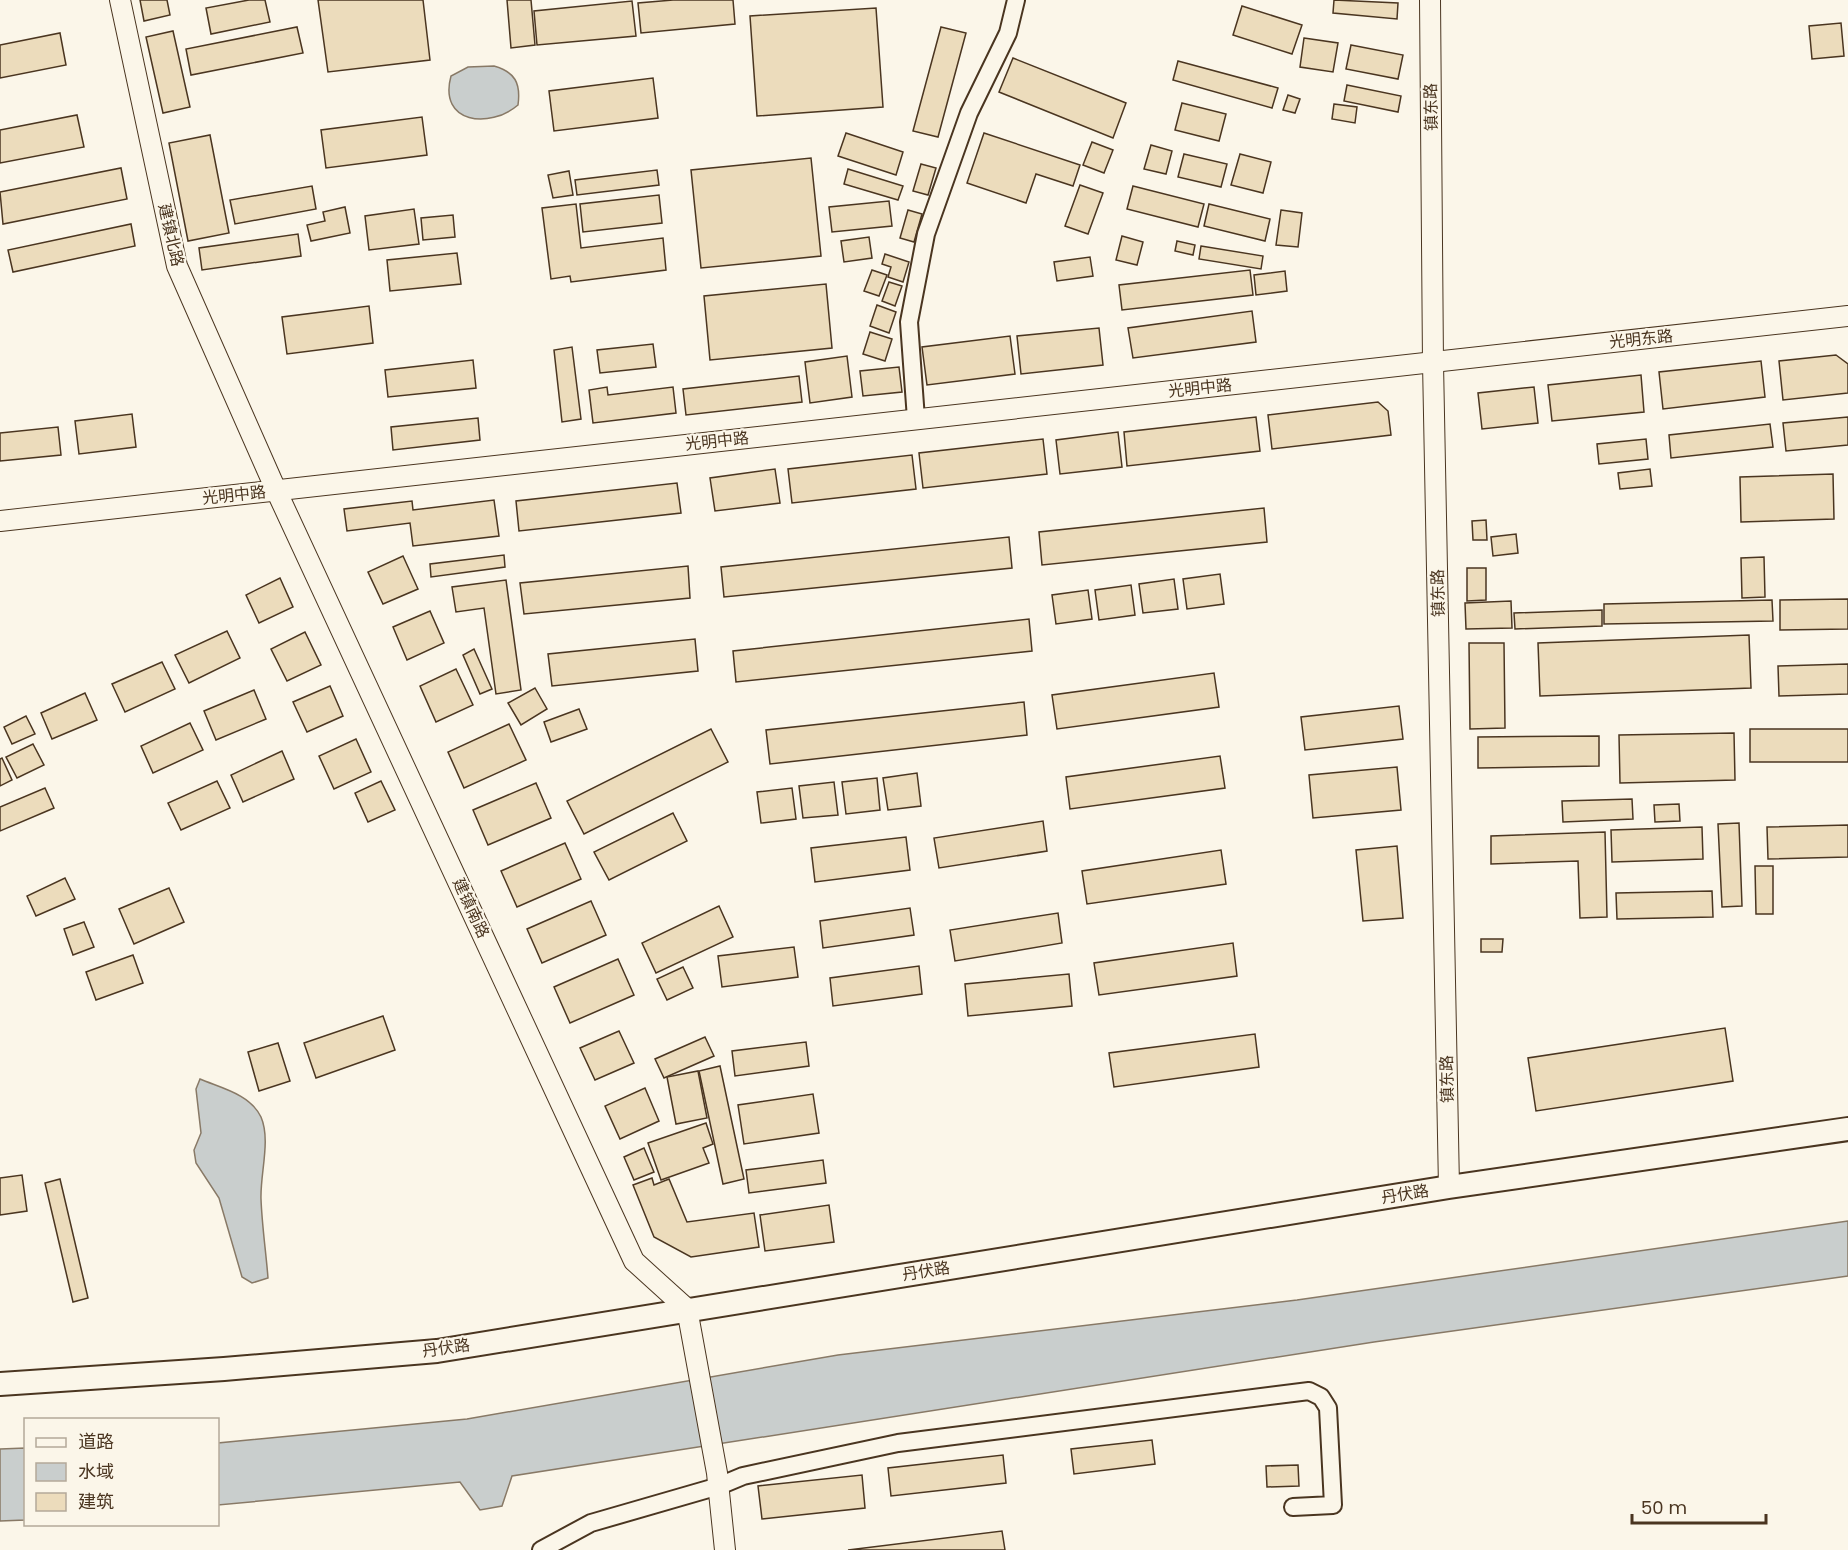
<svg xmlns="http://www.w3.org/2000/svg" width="1848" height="1550" viewBox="0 0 1848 1550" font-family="Poppins,'Noto Sans SC',sans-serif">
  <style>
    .water { fill: #c9cecd; stroke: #887966; stroke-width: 1.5 }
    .building { fill: #ecdcbc; stroke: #4a3520; stroke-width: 1.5 }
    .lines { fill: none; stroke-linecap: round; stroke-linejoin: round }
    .minor-casing { stroke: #4a3520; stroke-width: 20 }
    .tertiary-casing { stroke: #4a3520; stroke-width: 22 }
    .secondary-casing { stroke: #4a3520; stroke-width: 26 }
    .minor { stroke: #fbf6e9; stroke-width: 16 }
    .tertiary { stroke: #fbf6e9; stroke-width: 20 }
    .secondary { stroke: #fbf6e9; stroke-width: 22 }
    .labels { text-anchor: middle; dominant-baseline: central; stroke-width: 4.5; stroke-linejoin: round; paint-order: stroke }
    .street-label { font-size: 16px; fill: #4a3520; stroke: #fbf6e9 }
  </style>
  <rect width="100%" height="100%" fill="#fbf6e9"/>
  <g class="water">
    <path d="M494 66C515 72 521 83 518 105 490 129 438 124 451 76L468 67Z"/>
    <path d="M200 1079C221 1088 250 1094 261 1117 271 1140 260 1174 261 1199 262 1226 266 1252 268 1278L252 1283 242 1277 219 1198 196 1163 194 1150 201 1133 196 1089Z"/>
    <polygon points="1848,1221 1848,1276 1374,1342 512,1476 502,1506 480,1510 460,1482 218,1505 218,1443 467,1419 838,1355 1297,1300"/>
    <polygon points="25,1448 25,1520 0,1521 0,1449"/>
  </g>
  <g class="building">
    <polygon points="140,0 167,0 170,15 144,21"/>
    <polygon points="249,0 265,0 270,22 211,34 206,8"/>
    <polygon points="318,0 423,0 430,60 328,72"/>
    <polygon points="507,0 531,0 535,45 511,48"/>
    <polygon points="673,0 733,0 735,24 641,33 638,3"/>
    <polygon points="1334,0 1398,3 1397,19 1333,13"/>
    <polygon points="632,1 636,36 537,45 534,11"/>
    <polygon points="1242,6 1302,25 1292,54 1233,35"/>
    <polygon points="876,8 883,107 757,116 750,16"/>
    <polygon points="1841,23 1844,56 1812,59 1809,26"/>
    <polygon points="297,27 303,53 191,75 186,49"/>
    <polygon points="941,27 966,33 938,137 913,131"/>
    <polygon points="173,31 190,107 163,113 146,37"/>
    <polygon points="60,33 66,65 0,78 0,45"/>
    <polygon points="1304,38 1338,43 1333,72 1300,67"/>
    <polygon points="1351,45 1403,55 1398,79 1346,69"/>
    <polygon points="1013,58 1126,103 1113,138 999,92"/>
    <polygon points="1178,61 1278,88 1272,108 1173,80"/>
    <polygon points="653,78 658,118 554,131 549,91"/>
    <polygon points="1347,85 1401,96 1398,112 1344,101"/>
    <polygon points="1288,95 1300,99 1295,113 1283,110"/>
    <polygon points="1182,103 1226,114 1219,141 1175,130"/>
    <polygon points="1334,104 1357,107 1355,123 1332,119"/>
    <polygon points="77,115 84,147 0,163 0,130"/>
    <polygon points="422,117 427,155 326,168 321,130"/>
    <polygon points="846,133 903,152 896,175 838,156"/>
    <polygon points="984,133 1080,165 1073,186 1036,174 1026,203 967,183"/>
    <polygon points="210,135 229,233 188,241 169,143"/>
    <polygon points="1092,142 1113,150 1104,173 1083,165"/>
    <polygon points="1151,145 1172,151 1166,174 1144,169"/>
    <polygon points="1184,154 1227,164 1221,187 1178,177"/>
    <polygon points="1240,154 1271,162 1263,193 1231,185"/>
    <polygon points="811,158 821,256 701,268 691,170"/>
    <polygon points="921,164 936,168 928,195 913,191"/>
    <polygon points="121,168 127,199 3,224 0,192"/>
    <polygon points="848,169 903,186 898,200 844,184"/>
    <polygon points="657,170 659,185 577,195 575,180"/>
    <polygon points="569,171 573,195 553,198 548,175"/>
    <polygon points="1080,185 1103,193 1088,234 1065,226"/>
    <polygon points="312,186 316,209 235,224 230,200"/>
    <polygon points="1133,186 1204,204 1198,227 1127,209"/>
    <polygon points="659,195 662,223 583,232 580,204"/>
    <polygon points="889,201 892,226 832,232 829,207"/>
    <polygon points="576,204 581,248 663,238 666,270 571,282 570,276 551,279 542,208"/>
    <polygon points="1209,204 1270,219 1265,241 1204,226"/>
    <polygon points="345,207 350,233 311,241 307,225 325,221 323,212"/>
    <polygon points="414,209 419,244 369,250 365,216"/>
    <polygon points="908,210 922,214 914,242 900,238"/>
    <polygon points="1281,210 1302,213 1298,247 1276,245"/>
    <polygon points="453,215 455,237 423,240 421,218"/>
    <polygon points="131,224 135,246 13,272 8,250"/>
    <polygon points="298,234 301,256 202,270 199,248"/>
    <polygon points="1122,236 1143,242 1137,265 1116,260"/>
    <polygon points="869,237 872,258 844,262 841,241"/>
    <polygon points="1177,241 1195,245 1193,255 1175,251"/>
    <polygon points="1201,246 1263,256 1261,269 1199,259"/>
    <polygon points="457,253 461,284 390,291 387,260"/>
    <polygon points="885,254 909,262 903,282 888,277 891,267 882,264"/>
    <polygon points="1090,257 1093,276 1057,281 1054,262"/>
    <polygon points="872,270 887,275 879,296 864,291"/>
    <polygon points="1250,270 1253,295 1122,310 1119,285"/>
    <polygon points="1285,271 1287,291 1256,295 1254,275"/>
    <polygon points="889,282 902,286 895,306 882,301"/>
    <polygon points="826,284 832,348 710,360 704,296"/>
    <polygon points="877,305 896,312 889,333 870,326"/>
    <polygon points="369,306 373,343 287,354 282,317"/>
    <polygon points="1252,311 1256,342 1133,358 1128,328"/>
    <polygon points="1099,328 1103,365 1021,374 1017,336"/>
    <polygon points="870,332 892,339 885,361 863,354"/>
    <polygon points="1010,336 1015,374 927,385 922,347"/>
    <polygon points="653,344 656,367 600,373 597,350"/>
    <polygon points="572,347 581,419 562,422 554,350"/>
    <polygon points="1836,355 1848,364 1848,393 1783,400 1779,361"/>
    <polygon points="847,356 852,397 810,403 805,362"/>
    <polygon points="473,360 476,388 388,397 385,370"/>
    <polygon points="1761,361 1765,397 1663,409 1659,372"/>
    <polygon points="899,367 902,392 863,396 860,371"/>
    <polygon points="1641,375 1644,412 1552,421 1548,385"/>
    <polygon points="799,376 802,402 686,415 683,389"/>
    <polygon points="607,387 608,395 673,387 676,413 593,423 589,390"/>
    <polygon points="1534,387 1538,423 1482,429 1478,393"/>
    <polygon points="1378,402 1388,411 1391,435 1272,449 1268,415"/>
    <polygon points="132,414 136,447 79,454 75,421"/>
    <polygon points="1256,417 1260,451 1127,466 1124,432"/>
    <polygon points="1848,417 1848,445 1786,451 1783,423"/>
    <polygon points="478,418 480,440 393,450 391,427"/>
    <polygon points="1770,424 1773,447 1671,458 1669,435"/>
    <polygon points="58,427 61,455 0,461 0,433"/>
    <polygon points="1118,432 1122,467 1060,474 1056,440"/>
    <polygon points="1043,439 1047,474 923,488 919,453"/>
    <polygon points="1646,439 1648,459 1599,464 1597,444"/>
    <polygon points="912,455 916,489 792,503 788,469"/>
    <polygon points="775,469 780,503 715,511 710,478"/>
    <polygon points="1650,469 1652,486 1620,489 1618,473"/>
    <polygon points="1833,474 1834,519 1741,522 1740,477"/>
    <polygon points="677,483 681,513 519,531 516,501"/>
    <polygon points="494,500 499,536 413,546 410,523 347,531 344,509 412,501 413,510"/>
    <polygon points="1264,508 1267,542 1042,565 1039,532"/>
    <polygon points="1486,520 1487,540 1473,540 1472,521"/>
    <polygon points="1516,534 1518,553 1493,556 1491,537"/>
    <polygon points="1009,537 1012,568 724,597 721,567"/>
    <polygon points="504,555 505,567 431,577 430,564"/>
    <polygon points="403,556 418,589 383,604 368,572"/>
    <polygon points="1764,557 1765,597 1742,598 1741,558"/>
    <polygon points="688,566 690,598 524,614 520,583"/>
    <polygon points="1467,568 1486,568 1486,600 1467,601"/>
    <polygon points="1220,574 1224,604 1187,609 1183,579"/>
    <polygon points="280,578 293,607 259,623 246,595"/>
    <polygon points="1174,579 1178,609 1143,613 1139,584"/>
    <polygon points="506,580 521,690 496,694 484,608 456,612 452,587"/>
    <polygon points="1131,585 1135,615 1099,620 1095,590"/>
    <polygon points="1088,590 1092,619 1056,624 1052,595"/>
    <polygon points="1848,599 1848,629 1780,630 1780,600"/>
    <polygon points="1772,600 1773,621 1604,624 1604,604"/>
    <polygon points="1511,601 1512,628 1466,629 1465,603"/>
    <polygon points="1602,610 1602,626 1515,629 1514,613"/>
    <polygon points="430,611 444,643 407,660 393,627"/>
    <polygon points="1029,619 1032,651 736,682 733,651"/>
    <polygon points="227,631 240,658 189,683 175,655"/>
    <polygon points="305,632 321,665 287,681 271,649"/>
    <polygon points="1749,635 1751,688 1540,696 1538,643"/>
    <polygon points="695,639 698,671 552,686 548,654"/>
    <polygon points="1469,643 1504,643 1505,728 1470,729"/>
    <polygon points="474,649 492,689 480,694 463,655"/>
    <polygon points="162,662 175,689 125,712 112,684"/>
    <polygon points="1848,664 1848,694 1779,696 1778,666"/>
    <polygon points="456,669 473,705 436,722 420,686"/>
    <polygon points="1214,673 1219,707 1057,729 1052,695"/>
    <polygon points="330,686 343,716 307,732 293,702"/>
    <polygon points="535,688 547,709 521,725 508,703"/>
    <polygon points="254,690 266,719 216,740 204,711"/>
    <polygon points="85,693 97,720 52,739 41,713"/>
    <polygon points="1024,702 1027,735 770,764 766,730"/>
    <polygon points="1399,706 1403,739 1305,750 1301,717"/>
    <polygon points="579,709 587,729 551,742 544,722"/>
    <polygon points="26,716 35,734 12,744 4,727"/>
    <polygon points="190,723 203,750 153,773 141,746"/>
    <polygon points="509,724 526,760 464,788 448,752"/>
    <polygon points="711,729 728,762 584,834 567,801"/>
    <rect x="1750" y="729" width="98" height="33"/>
    <polygon points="1734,733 1735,780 1620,783 1619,735"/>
    <polygon points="1599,736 1599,766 1478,768 1478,737"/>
    <polygon points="356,739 371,772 334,789 319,756"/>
    <polygon points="33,744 44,765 17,778 6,757"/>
    <polygon points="282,751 294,779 243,802 231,775"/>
    <polygon points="1220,756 1225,788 1070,809 1066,777"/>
    <polygon points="2,758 12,780 0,786 0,759"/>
    <polygon points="1397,767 1401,810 1313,818 1309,775"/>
    <polygon points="917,773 921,806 888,810 883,778"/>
    <polygon points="877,778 880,810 846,814 842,782"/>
    <polygon points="217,781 230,808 181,830 168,803"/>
    <polygon points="381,781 395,810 368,822 355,793"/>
    <polygon points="834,782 838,815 803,818 799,786"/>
    <polygon points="536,783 551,818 488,845 473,810"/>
    <polygon points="45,788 54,808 0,831 0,807"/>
    <polygon points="792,788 796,819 761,823 757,792"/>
    <polygon points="1632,799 1633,819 1563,822 1562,801"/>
    <polygon points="1679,804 1680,821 1655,822 1654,805"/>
    <polygon points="673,813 687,841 609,880 594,852"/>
    <polygon points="1043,821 1047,851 939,868 934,838"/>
    <polygon points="1739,823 1742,906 1722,907 1718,824"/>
    <polygon points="1848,825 1848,857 1768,859 1767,827"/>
    <polygon points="1702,827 1703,859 1612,862 1611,830"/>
    <polygon points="1605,832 1607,917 1580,918 1578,861 1491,864 1491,836"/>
    <polygon points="906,837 910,870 815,882 811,848"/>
    <polygon points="565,843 581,879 517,907 501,871"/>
    <polygon points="1397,846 1403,918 1363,921 1356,850"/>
    <polygon points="1221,850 1226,884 1087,904 1082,871"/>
    <polygon points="1755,866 1773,866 1773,914 1756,914"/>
    <polygon points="65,878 75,899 36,916 27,896"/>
    <polygon points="169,888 184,922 134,944 119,909"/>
    <polygon points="1712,891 1713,917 1617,919 1616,893"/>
    <polygon points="591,901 606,935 542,963 527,929"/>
    <polygon points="719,906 733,937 656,973 642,943"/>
    <polygon points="910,908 914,935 823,948 820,921"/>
    <polygon points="1058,913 1062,943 955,961 950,930"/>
    <polygon points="84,922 94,947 73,955 64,929"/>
    <polygon points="1481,939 1503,939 1502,952 1481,952"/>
    <polygon points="1233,943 1237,976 1099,995 1094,963"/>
    <polygon points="794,947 798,977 722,987 718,956"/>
    <polygon points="133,955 143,983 96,1000 86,972"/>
    <polygon points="618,959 634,995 570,1023 554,987"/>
    <polygon points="919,966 922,994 833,1006 830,978"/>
    <polygon points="683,967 693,988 667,1000 657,979"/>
    <polygon points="1069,974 1072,1006 968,1016 965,984"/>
    <polygon points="383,1016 395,1050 316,1078 304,1043"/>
    <polygon points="1725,1028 1733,1081 1536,1111 1528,1058"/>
    <polygon points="619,1031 634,1063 595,1080 580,1048"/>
    <polygon points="1255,1034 1259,1067 1114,1087 1109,1053"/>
    <polygon points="705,1037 714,1056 664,1078 655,1059"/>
    <polygon points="806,1042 809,1066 735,1076 732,1051"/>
    <polygon points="278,1043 290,1081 259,1091 248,1052"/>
    <polygon points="720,1066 744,1179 723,1184 699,1071"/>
    <polygon points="698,1071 707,1118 676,1124 667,1077"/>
    <polygon points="645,1088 659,1121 620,1139 605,1106"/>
    <polygon points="813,1094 819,1133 744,1144 738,1105"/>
    <polygon points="706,1123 713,1144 703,1148 709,1163 661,1180 648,1143"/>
    <polygon points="644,1148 654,1172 634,1180 624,1157"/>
    <polygon points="823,1160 826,1183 749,1193 746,1170"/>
    <polygon points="22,1175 27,1211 0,1215 0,1178"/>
    <polygon points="652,1178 654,1185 669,1179 687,1222 754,1213 759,1247 691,1257 654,1237 633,1185"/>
    <polygon points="60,1179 88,1298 73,1302 45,1183"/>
    <polygon points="829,1205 834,1242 765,1251 760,1215"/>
    <polygon points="1152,1440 1155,1464 1074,1474 1071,1449"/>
    <polygon points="1003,1455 1006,1483 891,1496 888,1468"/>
    <polygon points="1298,1465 1299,1486 1267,1487 1266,1466"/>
    <polygon points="862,1475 865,1508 762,1519 758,1486"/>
    <polygon points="1002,1531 1005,1550 848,1550"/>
  </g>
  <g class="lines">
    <g class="minor-casing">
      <g id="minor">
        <polyline points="916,419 909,322 926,234 969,113 1008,33 1016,0"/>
        <polyline points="541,1550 591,1523 719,1486 743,1476 898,1443 1309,1391 1321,1397 1328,1408 1333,1505 1293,1507"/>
      </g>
    </g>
    <g class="tertiary-casing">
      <g id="tertiary">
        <polyline points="120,0 177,266 276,490 634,1261 687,1309 717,1473 725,1550"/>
        <polyline points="1430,0 1433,363 1449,1187"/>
        <polyline points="0,521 1848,316"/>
      </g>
    </g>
    <g class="secondary-casing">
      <polyline id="secondary" points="0,1384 224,1369 437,1351 1449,1187 1848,1129"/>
    </g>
    <use href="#minor" class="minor"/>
    <use href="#tertiary" class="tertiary"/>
    <use href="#secondary" class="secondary"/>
  </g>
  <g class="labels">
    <g class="street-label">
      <text transform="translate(1431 107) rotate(-91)">镇东路</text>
      <text transform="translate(171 235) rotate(77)">建镇北路</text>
      <text transform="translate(1641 339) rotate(-6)">光明东路</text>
      <text transform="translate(1200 388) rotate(-6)">光明中路</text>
      <text transform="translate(717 441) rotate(-6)">光明中路</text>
      <text transform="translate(234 495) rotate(-6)">光明中路</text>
      <text transform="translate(1438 593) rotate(-91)">镇东路</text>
      <text transform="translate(471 908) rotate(65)">建镇南路</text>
      <text transform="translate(1447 1079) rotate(-91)">镇东路</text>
      <text transform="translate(1405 1194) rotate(-9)">丹伏路</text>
      <text transform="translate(926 1271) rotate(-9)">丹伏路</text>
      <text transform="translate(446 1348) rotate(-8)">丹伏路</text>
    </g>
  </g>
  <rect x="24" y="1418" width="195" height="108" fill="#fbf6e9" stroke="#b4a999" stroke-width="1.5"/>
  <rect x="36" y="1438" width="30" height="9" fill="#fbf6e9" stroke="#b4a999" stroke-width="1.5"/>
  <text x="78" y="1448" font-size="18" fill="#4a3520">道路</text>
  <rect x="36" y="1463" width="30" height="18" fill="#c9cecd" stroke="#b4a999" stroke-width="1.5"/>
  <text x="78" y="1478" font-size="18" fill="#4a3520">水域</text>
  <rect x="36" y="1493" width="30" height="18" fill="#ecdcbc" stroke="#b4a999" stroke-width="1.5"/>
  <text x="78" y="1508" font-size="18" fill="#4a3520">建筑</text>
  <path d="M1632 1514v9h134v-9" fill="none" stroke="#4a3520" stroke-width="3"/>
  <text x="1641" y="1514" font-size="18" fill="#4a3520" stroke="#fbf6e9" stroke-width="4.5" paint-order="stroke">50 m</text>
</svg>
